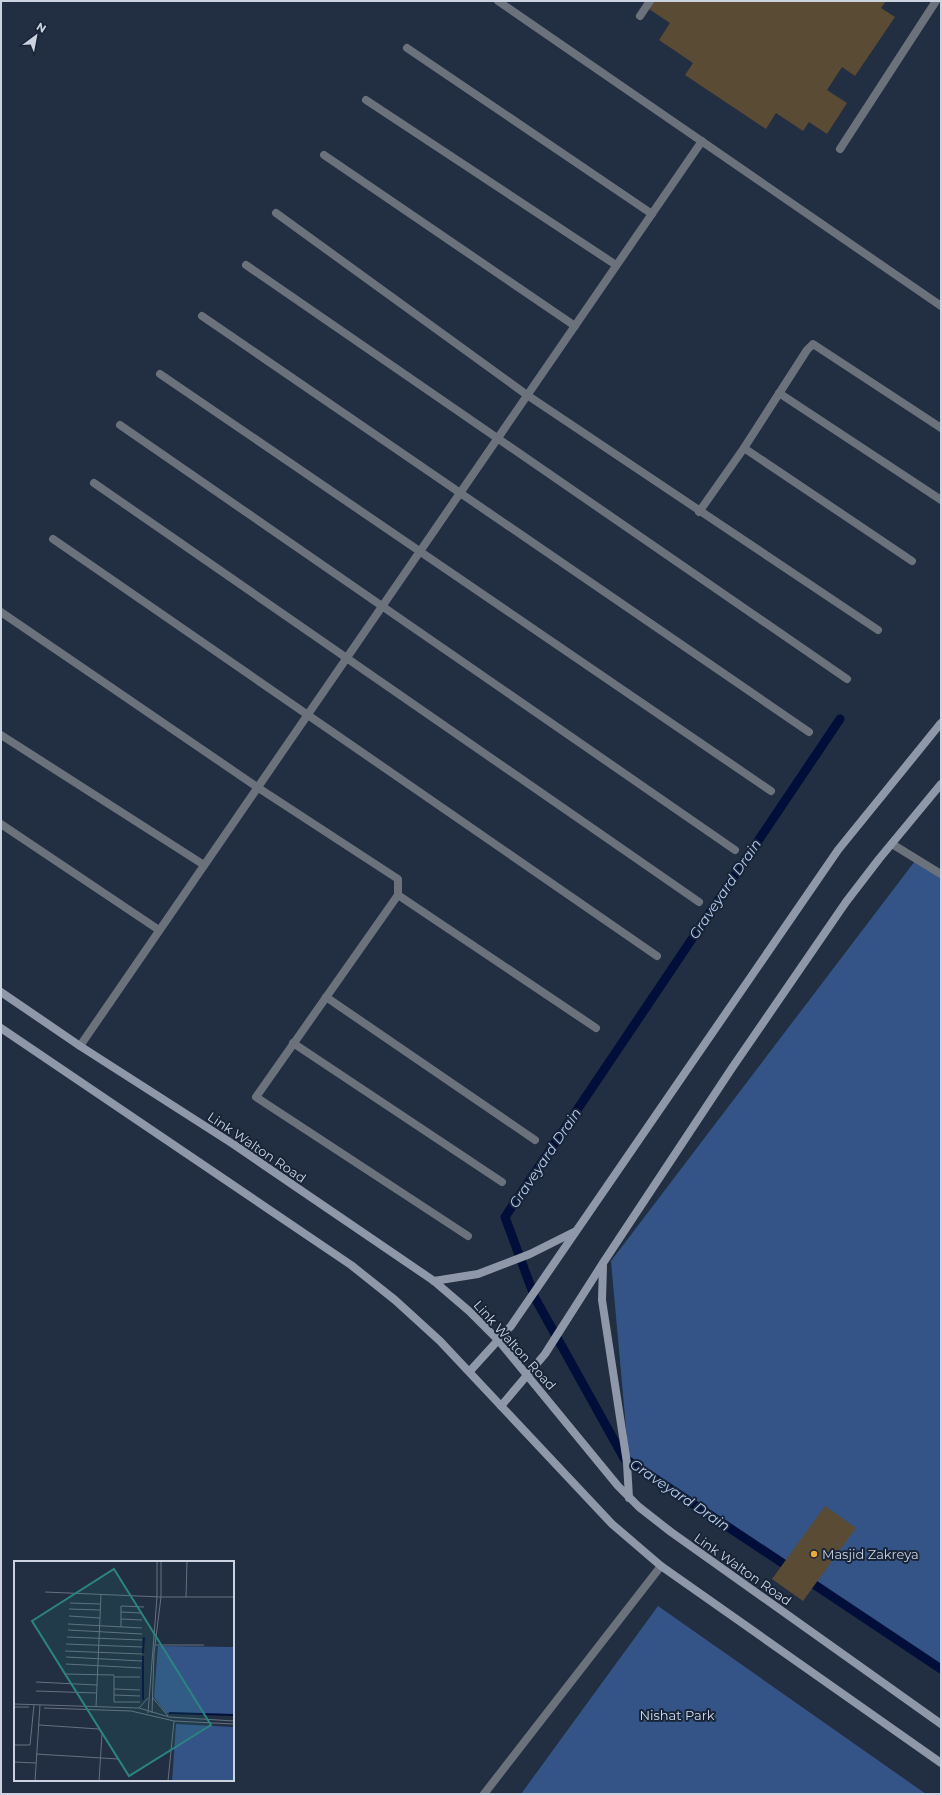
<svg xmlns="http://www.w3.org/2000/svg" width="942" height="1795" viewBox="0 0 942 1795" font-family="Montserrat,sans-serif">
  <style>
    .green { fill: #345487 }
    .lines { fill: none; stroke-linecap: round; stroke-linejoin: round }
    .stream { stroke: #000e39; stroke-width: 9 }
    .building { fill: #5a4b35 }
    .lane { stroke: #6c727c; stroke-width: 8 }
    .street { stroke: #6c727c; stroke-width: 8 }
    .secondary { stroke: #8e98a9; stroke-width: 8 }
    .poi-dot { fill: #e9aa38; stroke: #182437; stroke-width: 1.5 }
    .labels { text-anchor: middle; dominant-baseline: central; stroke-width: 4; stroke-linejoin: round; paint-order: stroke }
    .street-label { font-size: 13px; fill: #cbd3e0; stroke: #182437 }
    .poi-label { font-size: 13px; fill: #cbd3e0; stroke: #182437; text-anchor: start }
    .park-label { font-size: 13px; fill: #d2ddf0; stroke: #182437 }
    .water-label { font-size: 14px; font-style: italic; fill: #b7cdf1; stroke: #182437 }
    .inset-river { fill: none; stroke: #000e39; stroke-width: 2 }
    .inset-road { fill: none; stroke: #667081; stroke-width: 1 }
    .view { fill: #2b847f; fill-opacity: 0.15; stroke: #2b847f; stroke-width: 2 }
    .inset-edge { fill: none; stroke: #cbd3e0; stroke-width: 2 }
  </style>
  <rect width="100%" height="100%" fill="#222e41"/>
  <g class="green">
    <polygon points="915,861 941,878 941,1669 629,1461 611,1261"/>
    <polygon points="658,1606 926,1794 521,1794"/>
  </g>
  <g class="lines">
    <g class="stream">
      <polyline points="793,1570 624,1458 535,1298 505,1217 840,719"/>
      <polyline points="806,1579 941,1669"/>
    </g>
  </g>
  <g class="building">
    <polygon points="654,1 886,1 881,8 895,17 855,76 842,67 827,90 847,103 827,134 809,122 803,131 776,113 766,129 685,75 693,63 659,40 670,23 649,9"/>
    <polygon points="825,1506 856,1528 803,1601 772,1579"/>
  </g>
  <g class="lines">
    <g class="lane">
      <polyline points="640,16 650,1"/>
      <polyline points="840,149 936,1"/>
    </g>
    <g class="street">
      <polyline points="498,1 941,306"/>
      <polyline points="407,48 652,214"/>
      <polyline points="366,100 616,265"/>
      <polyline points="324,155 575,326"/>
      <polyline points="276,213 527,395 878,630"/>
      <polyline points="246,265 847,679"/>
      <polyline points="202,316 809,732"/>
      <polyline points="160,374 771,791"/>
      <polyline points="779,393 941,500"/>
      <polyline points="120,425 735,850"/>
      <polyline points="744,448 912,561"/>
      <polyline points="94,483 699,902"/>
      <polyline points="699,512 744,448 807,350 813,344 941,428"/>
      <polyline points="53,539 657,956"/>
      <polyline points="1,612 257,787 398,879 398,895 256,1097 468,1236"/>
      <polyline points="1,735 204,865"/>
      <polyline points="1,824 159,930"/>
      <polyline points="892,844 941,874"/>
      <polyline points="398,895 596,1028"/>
      <polyline points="326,997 535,1140"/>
      <polyline points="293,1043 502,1182"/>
      <polyline points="80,1046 702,141"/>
      <polyline points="484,1794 661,1566"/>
    </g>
    <g class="secondary">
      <polyline points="1,992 80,1046 233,1144 434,1281 469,1311 499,1341 618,1486 639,1507 671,1532 941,1724"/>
      <polyline points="1,1028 351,1265 395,1300 440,1341 612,1524 661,1566 941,1763"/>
      <polyline points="603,1266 602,1300 627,1463 629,1498"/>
      <polyline points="434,1281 478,1274 530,1254 574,1232"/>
      <polyline points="470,1371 511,1326 838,850 941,723"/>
      <polyline points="501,1406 545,1354 603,1263 732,1068 846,902 879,859 941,784"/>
    </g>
  </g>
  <circle class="poi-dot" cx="814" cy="1554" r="4"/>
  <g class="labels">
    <g class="street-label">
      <text transform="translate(257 1147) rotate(34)">Link Walton Road</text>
      <text transform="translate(515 1345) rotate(48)">Link Walton Road</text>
      <text transform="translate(743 1569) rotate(35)">Link Walton Road</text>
    </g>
    <g class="poi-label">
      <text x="822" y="1554">Masjid Zakreya</text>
    </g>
    <g class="park-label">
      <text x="677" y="1715">Nishat Park</text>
    </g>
    <g class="water-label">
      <text transform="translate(725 889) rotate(-56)">Graveyard Drain</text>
      <text transform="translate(545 1158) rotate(-56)">Graveyard Drain</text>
      <text transform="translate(680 1495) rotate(34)">Graveyard Drain</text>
    </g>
  </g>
  <g transform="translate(14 1561)">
    <rect width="220" height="220" fill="#222e41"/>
    <path d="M144 85 220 86V154L152 152 140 136ZM162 163 220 166V220H158Z" fill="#345487"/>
    <path class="inset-river" d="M129 92 130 76M129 139V95M155 152 220 154"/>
    <path class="inset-road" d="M31 31 147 36H220M172 36 173 0M56 42 86 43M55 48 86 49M107 51 128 52M55 55 86 57M107 58 128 59M54 63 128 67M107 66V45L130 46M54 69 128 73M53 76 128 79M52 83 128 86M141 84H190M51 90 128 93M52 96 128 100M52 103 127 107M50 113 100 114V141H126M101 116H126M22 121 83 124M100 128 126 129M22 130 82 132M100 134 126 135M139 137 154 155M0 143 125 147 155 156 220 160M0 146H15M82 146 87 34M30 147 117 150 160 160 220 163M125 147 134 137M134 152 143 36V0M138 152 140 92 147 36V0M25 164 85 168 88 173 85 220M0 184H16L20 144M22 193 104 198M0 201 22 202M21 220 26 144M154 220 160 160"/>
    <path class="view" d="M100 8 197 164 115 215 18 60Z"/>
    <rect width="220" height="220" class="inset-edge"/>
  </g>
  <rect width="942" height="1795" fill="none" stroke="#cbd3e0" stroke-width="4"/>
  <g transform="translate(36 36) rotate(32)" stroke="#182437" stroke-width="3" paint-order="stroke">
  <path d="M0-3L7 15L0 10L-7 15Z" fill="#cbd3e0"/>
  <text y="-6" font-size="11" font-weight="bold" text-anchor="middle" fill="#cbd3e0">N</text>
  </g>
</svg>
